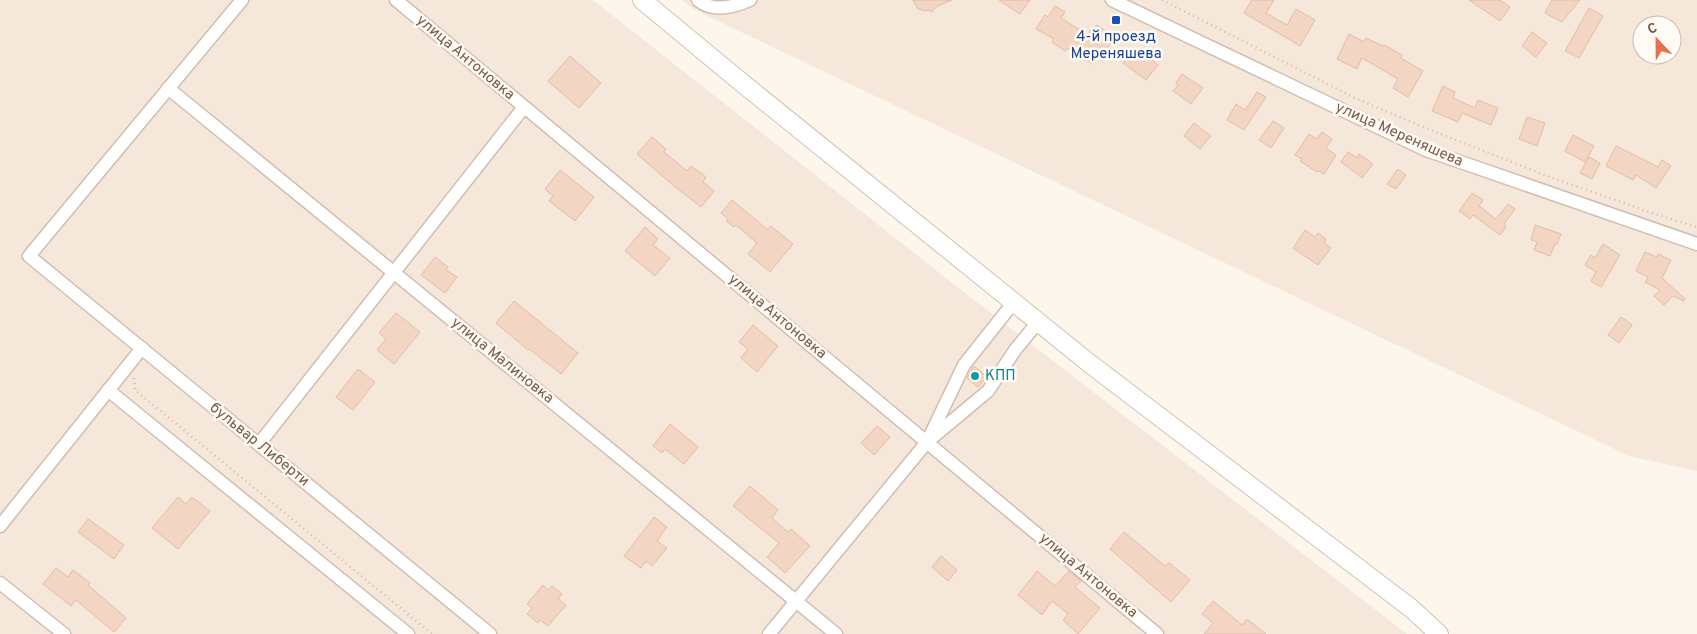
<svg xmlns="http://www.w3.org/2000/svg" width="1697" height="634" viewBox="0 0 1697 634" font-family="Overpass,sans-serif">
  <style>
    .residential { fill: #f5e8da; fill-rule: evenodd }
    .building { fill: #f3d5c3; stroke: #e6bba3 }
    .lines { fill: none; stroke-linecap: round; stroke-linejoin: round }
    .street-casing { stroke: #d1beb0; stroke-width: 15 }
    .secondary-casing { stroke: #d6c0b0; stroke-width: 20 }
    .path { stroke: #d9b8a5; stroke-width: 2.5; stroke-dasharray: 1 4; stroke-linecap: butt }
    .street { stroke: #fff; stroke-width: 12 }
    .secondary { stroke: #fff; stroke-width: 18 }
    .transit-dot { fill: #1a4fb4; stroke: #fffaf3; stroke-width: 2 }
    .culture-dot { fill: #0f9aa8; stroke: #fffaf3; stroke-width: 2 }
    .labels { text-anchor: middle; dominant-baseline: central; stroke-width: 5; stroke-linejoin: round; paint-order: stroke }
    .transit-label { font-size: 15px; fill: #164399; stroke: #fffaf3 }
    .street-label { font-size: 15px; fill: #7a5c4d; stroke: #fffaf3 }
    .culture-label { font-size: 15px; fill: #0d838f; stroke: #fffaf3; text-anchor: start }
  </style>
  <rect width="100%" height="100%" fill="#fdf6ec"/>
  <g class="residential">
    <polygon points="0,0 593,0 965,293 1407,634 0,634"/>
    <path d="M682 0H1697V471L1629 456 695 10ZM1642 25H1672V55H1642Z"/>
  </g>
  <g class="building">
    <polygon points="913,0 952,0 936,7 932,12 929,10 925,11 918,9"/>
    <polygon points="999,0 1030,0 1020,14"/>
    <polygon points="1252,0 1274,0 1266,13 1287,25 1296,9 1315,20 1300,46 1244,13"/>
    <polygon points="1469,0 1500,0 1510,7 1500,21"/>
    <polygon points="1552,0 1580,0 1562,22 1545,13"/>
    <polygon points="1055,6 1065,12 1061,18 1088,35 1091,30 1093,31 1097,25 1115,37 1102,56 1098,54 1092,64 1067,48 1065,51 1052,42 1054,39 1036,29 1045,15 1048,17"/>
    <polygon points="1589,8 1603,16 1579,58 1565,51"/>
    <polygon points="1532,32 1547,43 1536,57 1522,46"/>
    <polygon points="1349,34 1364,42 1366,38 1383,46 1384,45 1402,55 1401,58 1423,71 1408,97 1393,88 1398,79 1362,58 1357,69 1337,59"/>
    <polygon points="1132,51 1145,60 1148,57 1158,65 1146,80 1123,63"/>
    <polygon points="570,56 601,83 579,108 548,81"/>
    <polygon points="1182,74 1203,88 1191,104 1173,91 1178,85 1176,83"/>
    <polygon points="1443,86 1455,92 1453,98 1475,108 1478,100 1498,108 1491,125 1462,113 1458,122 1432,111"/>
    <polygon points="1257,92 1266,97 1244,130 1227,120 1236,104 1245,110"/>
    <polygon points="1527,117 1545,123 1537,146 1519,139"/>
    <polygon points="1273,121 1284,128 1271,148 1259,140"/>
    <polygon points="1194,123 1211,136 1200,149 1184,136"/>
    <polygon points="1322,132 1332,139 1326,148 1336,155 1324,174 1319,171 1317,172 1300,161 1302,159 1295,155 1309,134 1317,139"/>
    <polygon points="1573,135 1594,146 1585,162 1565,151"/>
    <polygon points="652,137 666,149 664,152 687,171 691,166 706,177 703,182 714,191 701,207 675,187 637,154"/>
    <polygon points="1616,146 1658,167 1662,160 1671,166 1656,188 1636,175 1633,180 1606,166"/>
    <polygon points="1348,152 1357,158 1359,154 1373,164 1362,178 1341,162"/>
    <polygon points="1589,157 1600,163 1592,179 1580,173"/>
    <polygon points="1398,169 1406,175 1396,189 1387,184"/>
    <polygon points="560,170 594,197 575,221 549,201 553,196 545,189"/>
    <polygon points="1472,193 1483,200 1479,206 1496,219 1508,204 1515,209 1504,224 1506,227 1500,235 1473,215 1470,219 1459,211"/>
    <polygon points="732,200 768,230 771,226 793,244 770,272 748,254 757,243 736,225 734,227 726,221 728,219 721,213"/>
    <polygon points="1535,225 1561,234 1557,244 1555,244 1550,256 1534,250 1537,242 1531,240"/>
    <polygon points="645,227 658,239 653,245 670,258 655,276 625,251"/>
    <polygon points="1305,230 1315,237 1318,233 1326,239 1324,243 1331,248 1318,265 1293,248"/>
    <polygon points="1603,244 1620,255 1601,287 1591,281 1596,272 1585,265 1591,255 1595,258"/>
    <polygon points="1645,252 1657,257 1658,254 1671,260 1662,278 1685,299 1684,301 1673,296 1664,305 1654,296 1660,290 1645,282 1648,277 1636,271"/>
    <polygon points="435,257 448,267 446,270 457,277 445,293 421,275"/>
    <polygon points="514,301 578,353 561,374 529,349 528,350 496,323"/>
    <polygon points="396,313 420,332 394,364 377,350 386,339 379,333"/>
    <polygon points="1621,317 1632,325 1619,343 1608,335"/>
    <polygon points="753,325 778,346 757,372 741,358 748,349 739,342"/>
    <polygon points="974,366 987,377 978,387 967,378"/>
    <polygon points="358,369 375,382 353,410 336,397"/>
    <polygon points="670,424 698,447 684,464 665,449 662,453 653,446"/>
    <polygon points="877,426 890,437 874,455 861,443"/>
    <polygon points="750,486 778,510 772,518 788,532 791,529 810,546 785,573 767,557 779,543 733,506"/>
    <polygon points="178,497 186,504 192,497 210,511 178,549 152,528"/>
    <polygon points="654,517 667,527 657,541 667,548 652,566 646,561 641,568 624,556"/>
    <polygon points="88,519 124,545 114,559 78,532"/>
    <polygon points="1124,532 1165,566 1169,563 1190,580 1171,602 1110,549"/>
    <polygon points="941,556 957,570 948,581 932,567"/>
    <polygon points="56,568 68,577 73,570 90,583 88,585 126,618 114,632 76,600 71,606 43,584"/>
    <polygon points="1037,571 1055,586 1069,571 1081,581 1075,587 1100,608 1078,634 1063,620 1068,614 1052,601 1042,615 1018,595"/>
    <polygon points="543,585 548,590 552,586 562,594 558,599 566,605 548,626 540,620 538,623 527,614 532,608 527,604"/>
    <polygon points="1213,601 1242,625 1247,619 1266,634 1204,634 1213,623 1202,614"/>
  </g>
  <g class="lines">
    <g class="street-casing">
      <g id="street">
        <polyline points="242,0 29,256 490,634"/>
        <polyline points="396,0 1157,634"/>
        <path d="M698 0C713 13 734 7 750 0"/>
        <polyline points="1112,0 1426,150 1697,244"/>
        <polyline points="168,88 836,634"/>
        <polyline points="108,390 408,634"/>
        <polyline points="929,438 964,365 1014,302"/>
        <polyline points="259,444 524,107"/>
        <polyline points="0,526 142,348"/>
        <polyline points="0,583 64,634"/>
        <polyline points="769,634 927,442 988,391 1015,350 1038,322"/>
      </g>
    </g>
    <g class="secondary-casing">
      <polyline id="secondary" points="642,0 741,82 1089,363 1412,609 1439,634"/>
    </g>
    <g class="path">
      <polyline points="1162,0 1357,99 1423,127 1547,176 1655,214 1697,227"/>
      <polyline points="134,378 135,390 432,634"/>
    </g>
    <use href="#street" class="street"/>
    <use href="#secondary" class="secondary"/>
  </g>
  <rect class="transit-dot" x="1111" y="15" width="10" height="10" rx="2.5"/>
  <circle class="culture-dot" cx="975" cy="376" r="5"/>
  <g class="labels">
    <g class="transit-label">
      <text x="1116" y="37">4-й проезд<tspan x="1116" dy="17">Мереняшева</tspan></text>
    </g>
    <g class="street-label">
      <text transform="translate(465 58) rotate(40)">улица Антоновка</text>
      <text transform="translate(1399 135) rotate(24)">улица Мереняшева</text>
      <text transform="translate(777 317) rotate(40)">улица Антоновка</text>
      <text transform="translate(502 361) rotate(39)">улица Малиновка</text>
      <text transform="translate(259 445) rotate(39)">бульвар Либерти</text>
      <text transform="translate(1088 576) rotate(40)">улица Антоновка</text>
    </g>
    <g class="culture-label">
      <text x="985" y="376">КПП</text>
    </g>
  </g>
  <g transform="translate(1657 40) rotate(338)"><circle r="24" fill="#fffaf3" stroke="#cabbb1"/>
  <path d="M0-4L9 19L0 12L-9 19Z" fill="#e76f51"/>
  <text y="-8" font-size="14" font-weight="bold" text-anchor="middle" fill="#7a5c4d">С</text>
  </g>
</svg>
